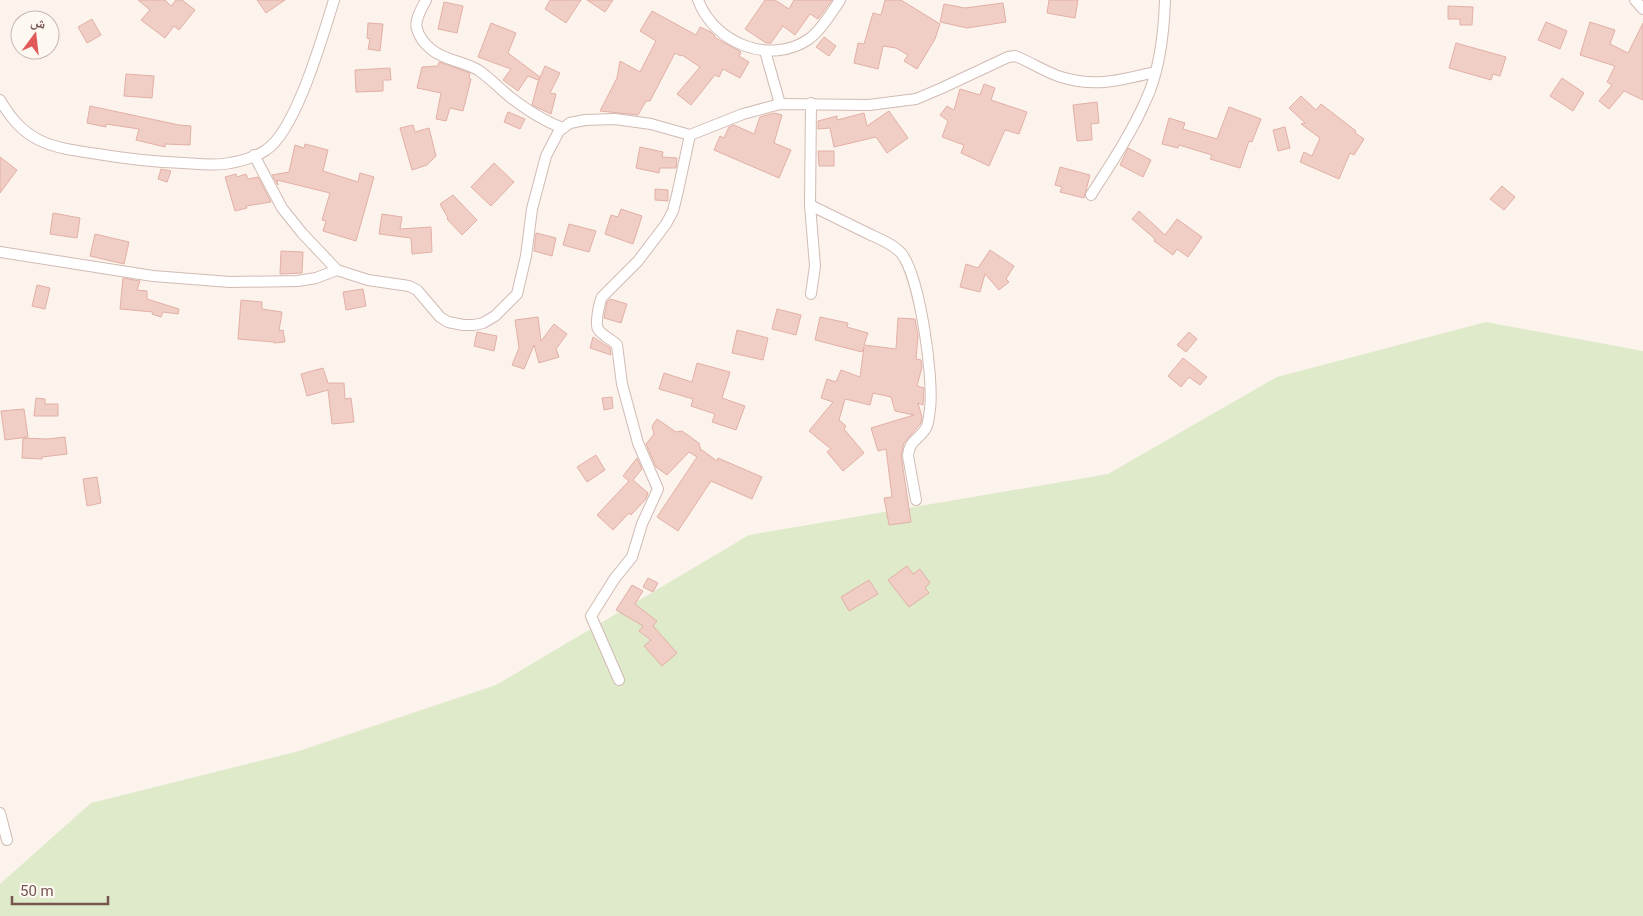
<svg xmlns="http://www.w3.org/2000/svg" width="1643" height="916" viewBox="0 0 1643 916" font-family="Roboto,'Noto Naskh Arabic',sans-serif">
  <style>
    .green { fill: #deeaca }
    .building { fill: #f0cdc5; stroke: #e2b0a6 }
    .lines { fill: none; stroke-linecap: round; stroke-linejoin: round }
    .minor-casing { stroke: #d1bbb4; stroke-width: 12 }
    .minor { stroke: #fff; stroke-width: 10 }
  </style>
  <rect width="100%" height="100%" fill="#fcf3ec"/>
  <polygon class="green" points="1486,322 1643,351 1643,916 0,916 0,884 91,803 299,751 496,685 749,535 1108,474 1277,377"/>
  <g class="building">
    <polygon points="138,0 165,0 171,6 176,0 182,0 195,10 179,30 174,26 165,38 141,20 150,10"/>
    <polygon points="257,0 285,0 266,13"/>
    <polygon points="550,0 581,0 566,23 545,9"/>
    <polygon points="587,0 613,0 605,12"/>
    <polygon points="765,0 775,0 789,9 794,0 832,0 818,19 810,14 795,35 783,26 771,43 766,43 745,29"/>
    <polygon points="885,0 901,0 940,24 935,39 917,69 904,61 908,55 896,48 883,46 878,69 854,63 858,43 864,44 873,13 881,15"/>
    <polygon points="1049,0 1078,0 1075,18 1047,13"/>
    <polygon points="444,2 463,6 457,33 438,29"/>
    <polygon points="1003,3 1006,22 967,28 940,22 944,4 965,8"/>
    <polygon points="1448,6 1473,7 1472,25 1460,25 1460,19 1448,19"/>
    <polygon points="652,11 696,35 700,27 711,32 715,36 714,37 741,52 739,56 749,62 740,78 723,69 719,77 715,75 691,105 677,94 700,67 682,55 681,56 675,53 650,101 646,101 638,115 600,111 617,78 620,61 640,72 656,41 640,31"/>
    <polygon points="92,19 101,35 87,43 78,27"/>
    <polygon points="1546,22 1567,31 1560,49 1538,40"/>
    <polygon points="1590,22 1615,30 1610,44 1628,53 1643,23 1643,100 1624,91 1609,109 1599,101 1612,85 1607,82 1615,66 1580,55"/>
    <polygon points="368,23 383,24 380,51 368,49 370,39 367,38"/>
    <polygon points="491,23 516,33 508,53 540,77 538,80 528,76 518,91 503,80 511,69 478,57"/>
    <polygon points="824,37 836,46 829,56 816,47"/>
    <polygon points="1456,43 1506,57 1500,76 1493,74 1491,80 1449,68"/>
    <polygon points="439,62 470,73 469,78 471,79 463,111 450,108 446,121 436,119 441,93 417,88 422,67 438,66"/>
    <polygon points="545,66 560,73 550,93 556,94 551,114 532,105 538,82"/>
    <polygon points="390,68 391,80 383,80 383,91 356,92 355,70"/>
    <polygon points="126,74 154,76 152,98 124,96"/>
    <polygon points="1562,78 1584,93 1573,111 1550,96"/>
    <polygon points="984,84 995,88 991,100 1027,112 1019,134 1005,130 989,166 961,153 964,145 942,137 948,121 940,115 947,106 954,110 960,89 980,95"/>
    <polygon points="1301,96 1316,110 1321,104 1356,131 1355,133 1364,139 1354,155 1350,153 1339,179 1300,162 1304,152 1312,156 1320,138 1301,124 1305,123 1289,108"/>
    <polygon points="1097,102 1099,123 1091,124 1092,140 1077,141 1073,105"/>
    <polygon points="90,106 179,125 191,126 190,145 165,144 165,147 136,140 139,129 106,124 106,127 87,123"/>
    <polygon points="1229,107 1261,119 1252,142 1249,141 1240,168 1210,159 1212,155 1179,145 1178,148 1162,144 1169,118 1185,123 1183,129 1217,139"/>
    <polygon points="889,111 908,138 887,153 876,137 834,147 830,128 818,129 818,121 837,116 837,120 864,113 867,126"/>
    <polygon points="508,112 525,119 520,129 504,122"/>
    <polygon points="774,113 782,115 774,143 791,150 779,178 714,150 720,136 724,138 729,127 734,125 754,134 760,117"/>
    <polygon points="413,125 415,132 429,128 436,156 427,165 412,170 400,128"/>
    <polygon points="1285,127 1290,148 1278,151 1273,130"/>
    <polygon points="305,144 328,150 323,171 358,182 360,173 374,177 356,241 323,231 326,221 322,220 330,193 277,180 278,185 272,175 289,172 295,145 304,148"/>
    <polygon points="640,147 663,152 662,157 677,158 676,168 660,168 659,173 636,168"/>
    <polygon points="1128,148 1151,160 1143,177 1120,165"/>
    <polygon points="818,151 834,151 834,166 819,166"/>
    <polygon points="0,157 17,170 0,193"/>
    <polygon points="494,163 514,182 491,206 471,187"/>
    <polygon points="1060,167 1090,175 1084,198 1060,192 1062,187 1055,185"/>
    <polygon points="161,169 171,171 167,182 158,179"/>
    <polygon points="236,174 237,177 246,174 248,179 258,177 271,202 246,206 247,208 235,211 225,177"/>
    <polygon points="1502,186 1515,197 1504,210 1490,199"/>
    <polygon points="655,189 668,190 668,201 655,200"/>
    <polygon points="453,195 477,220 462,235 447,219 448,218 440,204"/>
    <polygon points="621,209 642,216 633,244 605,234 611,215 618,217"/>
    <polygon points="1139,211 1165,235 1177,219 1202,237 1188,257 1177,249 1173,255 1154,241 1155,239 1132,219"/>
    <polygon points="53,213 80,218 77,238 50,234"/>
    <polygon points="382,214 402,217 400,229 431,227 432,252 412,254 411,238 379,234"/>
    <polygon points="569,224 596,231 589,252 563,245"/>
    <polygon points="536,233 556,238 552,256 534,251"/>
    <polygon points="95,234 129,242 124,264 90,256"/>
    <polygon points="990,250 1014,266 1006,279 1009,282 999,290 985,274 980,292 960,287 966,264 978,268"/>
    <polygon points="281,251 303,252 302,273 280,274"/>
    <polygon points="123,278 140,281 137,290 147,291 147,299 179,309 178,314 163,312 161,317 152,314 153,312 120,309"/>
    <polygon points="37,285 50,288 45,309 32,306"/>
    <polygon points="363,289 366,306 346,310 343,292"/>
    <polygon points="610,299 627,304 621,323 604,318 607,302"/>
    <polygon points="241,300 262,302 262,309 282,312 279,331 283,330 285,342 274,343 274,342 238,339"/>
    <polygon points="777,309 801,315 796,335 772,329"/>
    <polygon points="538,317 541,341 554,324 567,334 556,349 559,357 539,363 534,345 524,369 512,365 519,348 515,320"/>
    <polygon points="820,317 848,323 847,327 868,333 864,345 896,349 898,318 915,319 918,335 916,359 921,360 922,367 917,386 924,388 923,405 918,403 922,417 921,423 904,443 901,455 911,522 889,525 884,498 892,497 886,449 878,451 871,428 914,415 895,411 891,397 873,393 870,405 845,399 839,420 846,426 844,429 864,453 843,471 827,452 831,449 809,431 833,402 821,398 827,379 836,382 841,370 860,377 864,347 862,352 815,340"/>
    <polygon points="737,330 768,338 763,360 732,353"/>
    <polygon points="477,332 497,336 494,351 474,346"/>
    <polygon points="1189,332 1197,339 1186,352 1177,345"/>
    <polygon points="593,337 610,348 611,355 590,348"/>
    <polygon points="1183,358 1207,377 1200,385 1189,377 1181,387 1168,376"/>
    <polygon points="697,363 730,372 722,398 745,406 736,430 712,422 715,414 691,406 693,399 659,389 664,373 692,382"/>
    <polygon points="323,368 328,383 344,383 345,399 351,398 354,422 332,424 328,390 307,396 301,374"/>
    <polygon points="612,397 613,408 604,410 602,398"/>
    <polygon points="36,398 45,399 45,404 58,404 58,416 34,416"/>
    <polygon points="24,409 28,437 5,440 1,411"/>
    <polygon points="657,419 676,432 682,431 699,443 701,451 702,450 717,461 718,458 762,477 752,499 711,481 678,531 657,517 697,457 689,452 667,475 656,467 646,444 654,434 652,426"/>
    <polygon points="65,437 67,454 42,457 42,459 22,458 23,438 47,439"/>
    <polygon points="596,455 605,470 587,482 577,467"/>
    <polygon points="637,458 642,469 633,480 648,493 646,499 631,515 629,513 613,530 597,515 629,481 623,476"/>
    <polygon points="97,477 101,503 87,506 83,479"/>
    <polygon points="907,566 913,574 920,569 930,583 925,588 929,593 909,607 888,580"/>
    <polygon points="648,578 658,583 653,592 643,587"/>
    <polygon points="869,580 878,594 849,611 841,597"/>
    <polygon points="632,585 643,591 635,604 657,621 653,626 677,653 662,666 644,646 651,640 639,631 643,626 616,610"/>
  </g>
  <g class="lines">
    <g class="minor-casing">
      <g id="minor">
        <path d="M426 0C422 8 414 20 417 29 419 37 426 45 432 50 446 61 463 61 478 70 490 78 499 88 510 97 527 110 543 121 563 128"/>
        <path d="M698 0C714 43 770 66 809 39 819 32 833 11 840 0"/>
        <polyline points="1635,0 1643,9"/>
        <polyline points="765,51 780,104"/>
        <path d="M0 100C10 117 21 131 39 140 57 149 78 151 98 154 127 159 155 162 184 163 199 164 216 166 230 163 241 161 256 157 266 150 296 131 323 35 334 0"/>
        <path d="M254 155 282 208 302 233 337 270 368 280 409 286 417 290 440 317 448 322 463 325H474L483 323 495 316 517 294 526 256 532 209 546 156 559 131 570 123 585 120 615 119 651 124 690 135 743 114 780 104 869 105 916 99 942 88 1008 57 1015 56C1031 62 1045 72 1061 77 1096 88 1121 80 1155 72"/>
        <path d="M1091 195C1110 165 1131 134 1145 102 1159 73 1164 32 1165 0"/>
        <path d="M810 205C828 214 847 223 865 232 877 238 892 243 901 253 920 276 934 379 930 409 929 415 929 422 926 428 919 440 909 440 908 456L916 500"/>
        <polyline points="0,252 153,276 230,282 298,281 316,278 337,270"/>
        <polyline points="811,294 815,266 810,205 811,103"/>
        <path d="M619 680 591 616 615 578 632 557 642 524 658 489 638 443 622 384 617 345C612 339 602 336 598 329 595 324 599 303 602 297L638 261 666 224 673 211 677 195 690 135"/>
        <polyline points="0,813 7,840"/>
      </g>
    </g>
    <use href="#minor" class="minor"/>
  </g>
  <g transform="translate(35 35) rotate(15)"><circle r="24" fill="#fef8f3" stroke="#c8b7b1"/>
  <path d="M0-4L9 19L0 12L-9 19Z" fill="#df5a58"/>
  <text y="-8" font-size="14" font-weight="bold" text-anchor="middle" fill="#77554f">ش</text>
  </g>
  <path d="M12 896v8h96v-8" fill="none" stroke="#77554f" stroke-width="2.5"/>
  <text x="20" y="896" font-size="15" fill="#77554f" stroke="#fef8f3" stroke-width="4" paint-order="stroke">50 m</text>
</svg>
